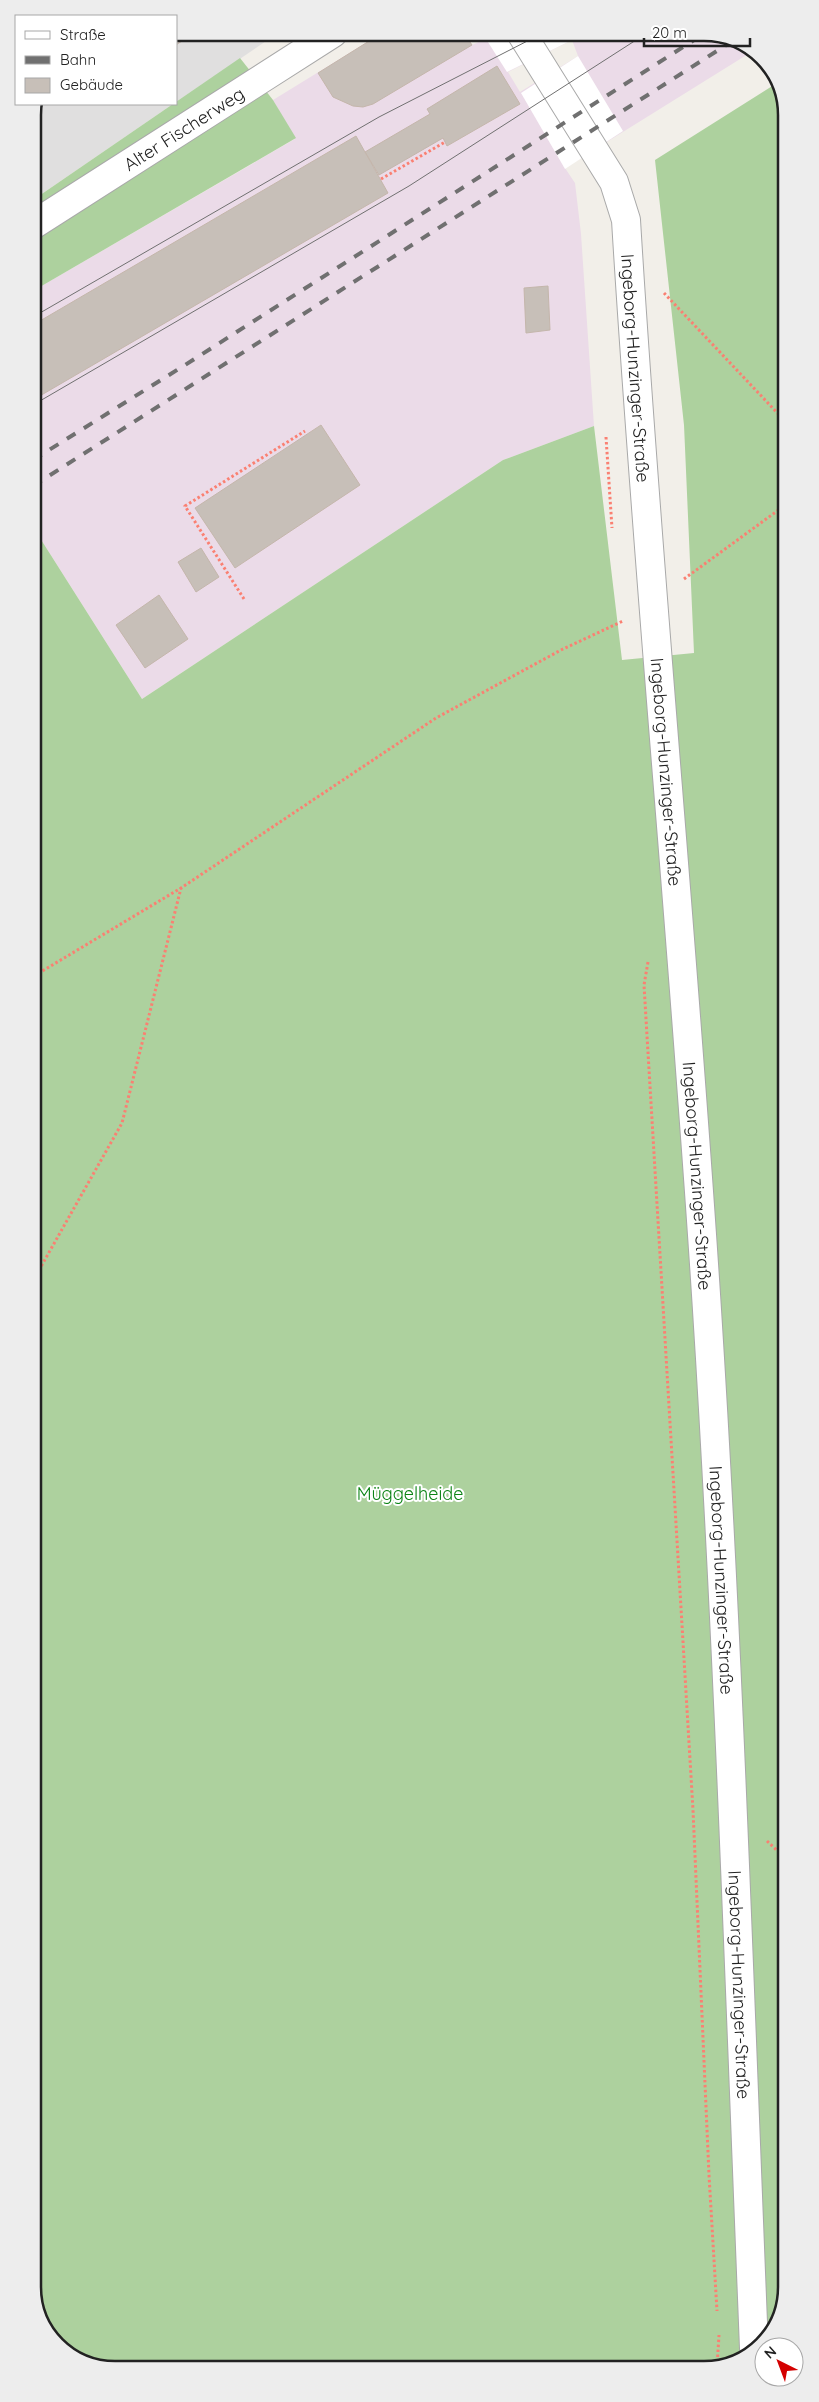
<svg xmlns="http://www.w3.org/2000/svg" width="819" height="2402" viewBox="0 0 819 2402" font-family="Quicksand,sans-serif">
  <style>
    .residential { fill: #e0dfdf }
    .industrial { fill: #ebdbe8; fill-rule: evenodd }
    .forest { fill: #add19e }
    .pier { fill: #fff }
    .building { fill: #c7bfb8; stroke: #c4b6ab }
    .lines { fill: none; stroke-linecap: round; stroke-linejoin: round }
    .minor-casing { stroke: #a9a9a9; stroke-width: 30 }
    .path { stroke: #fa8072; stroke-width: 3; stroke-dasharray: 2.5 2.5; stroke-linecap: butt }
    .minor { stroke: #fff; stroke-width: 28 }
    .tram { stroke: #707070; stroke-width: 1 }
    .rail { stroke: #707070; stroke-width: 4; stroke-dasharray: 10 10; stroke-linecap: butt }
    .labels { text-anchor: middle; dominant-baseline: central; stroke-width: 4; stroke-linejoin: round; paint-order: stroke }
    .street-label { font-size: 18px; fill: #222; stroke: #fff }
    .park-label { font-size: 18px; fill: #0c8416; stroke: #fff }
    .rim { fill: none; stroke: #222; stroke-width: 2.5 }
  </style>
  <rect width="100%" height="100%" fill="#f2efe9"/>
  <g class="residential">
    <polygon points="176,33 278,33 176,102"/>
    <polygon points="35,104 173,104 33,200 33,110"/>
  </g>
  <path class="industrial" d="M382 33H464L472 45 499 33H710L753 51 565 168 575 183 581 234 594 426 503 460 142 699 33 527V291L295 139 273 100ZM572 40 578 56 520 92 508 72Z"/>
  <g class="forest">
    <polygon points="240,58 273,100 296,138 33,291 33,200"/>
    <polygon points="777,83 784,94 786,2287 769,2337 725,2367 109,2369 61,2349 35,2308 33,527 142,699 503,460 594,426 622,660 694,653 684,425 655,160"/>
  </g>
  <g class="pier">
    <polygon points="499,33 568,33 572,40 507,72 486,39"/>
    <polygon points="578,56 623,131 565,169 521,93"/>
  </g>
  <g class="building">
    <polygon points="176,33 185,33 188,37 176,45"/>
    <polygon points="382,33 464,33 472,45 373,104 363,107 353,106 333,97 318,73"/>
    <polygon points="497,66 520,104 447,146 443,138 379,175 365,152 430,114 427,109"/>
    <polygon points="356,136 388,193 38,397 33,389 33,325"/>
    <polygon points="548,286 550,330 526,333 524,288"/>
    <polygon points="321,425 360,485 235,568 195,508"/>
    <polygon points="201,548 219,577 196,592 178,562"/>
    <polygon points="159,595 188,639 145,668 116,625"/>
  </g>
  <g class="lines">
    <g class="minor-casing">
      <g id="minor">
        <path id="s1" d="M521 33 614 182 626 220C648 584 684 946 707 1310 729 1655 740 2002 754 2348"/>
        <path id="s2" d="M33 225 333 33"/>
      </g>
    </g>
    <g class="path">
      <polyline points="381,179 445,142"/>
      <polyline points="664,293 784,420"/>
      <polyline points="606,437 612,528"/>
      <polyline points="684,579 784,506"/>
      <polyline points="244,599 185,506 305,431"/>
      <polyline points="648,962 644,985 693,1810 709,2175 717,2311"/>
      <polyline points="34,976 181,888 436,718 561,650 623,621"/>
      <polyline points="34,1279 122,1123 181,888"/>
      <polyline points="767,1841 786,1859"/>
      <polyline points="717,2367 719,2335"/>
    </g>
    <use href="#minor" class="minor"/>
    <g class="tram">
      <polyline points="33,317 379,117 543,33"/>
      <polyline points="33,405 409,186 647,33"/>
    </g>
    <g class="rail">
      <polyline points="33,460 185,365 705,33"/>
      <polyline points="33,486 731,42"/>
    </g>
  </g>
  <g class="labels">
    <g class="street-label">
      <text stroke="none"><textPath href="#s2" startOffset="179">Alter Fischerweg</textPath></text>
      <text stroke="none"><textPath href="#s1" startOffset="364">Ingeborg-Hunzinger-Straße</textPath></text>
      <text stroke="none"><textPath href="#s1" startOffset="769">Ingeborg-Hunzinger-Straße</textPath></text>
      <text stroke="none"><textPath href="#s1" startOffset="1174">Ingeborg-Hunzinger-Straße</textPath></text>
      <text stroke="none"><textPath href="#s1" startOffset="1579">Ingeborg-Hunzinger-Straße</textPath></text>
      <text stroke="none"><textPath href="#s1" startOffset="1984">Ingeborg-Hunzinger-Straße</textPath></text>
    </g>
    <g class="park-label">
      <text x="410" y="1493">Müggelheide</text>
    </g>
  </g>
  <path d="M0 0H819V2402H0ZM115 41H704A74 74 0 0 1 778 115V2287A74 74 0 0 1 704 2361H115A74 74 0 0 1 41 2287V115A74 74 0 0 1 115 41Z" fill="#ededed" fill-rule="evenodd"/>
  <path class="rim" d="M115 41H704A74 74 0 0 1 778 115V2287A74 74 0 0 1 704 2361H115A74 74 0 0 1 41 2287V115A74 74 0 0 1 115 41Z"/>
  <rect x="15" y="15" width="162" height="90" fill="#ffffff" stroke="#a7a7a7"/>
  <rect x="25" y="31" width="25" height="8" fill="#ffffff" stroke="#a7a7a7"/>
  <text x="60" y="40" font-size="15" fill="#222222">Straße</text>
  <rect x="25" y="56" width="25" height="8" fill="#707070" stroke="#a7a7a7"/>
  <text x="60" y="65" font-size="15" fill="#222222">Bahn</text>
  <rect x="25" y="78" width="25" height="15" fill="#c7bfb8" stroke="#a7a7a7"/>
  <text x="60" y="90" font-size="15" fill="#222222">Gebäude</text>
  <g transform="translate(779 2362) rotate(318)"><circle r="24" fill="#ffffff" stroke="#a7a7a7"/>
  <path d="M0-4L9 19L0 12L-9 19Z" fill="#d40000"/>
  <text y="-8" font-size="14" font-weight="bold" text-anchor="middle" fill="#222222">N</text>
  </g>
  <path d="M644 38v8h106v-8" fill="none" stroke="#222222" stroke-width="2.5"/>
  <text x="652" y="38" font-size="15" fill="#222222" stroke="#ffffff" stroke-width="4" paint-order="stroke">20 m</text>
</svg>
